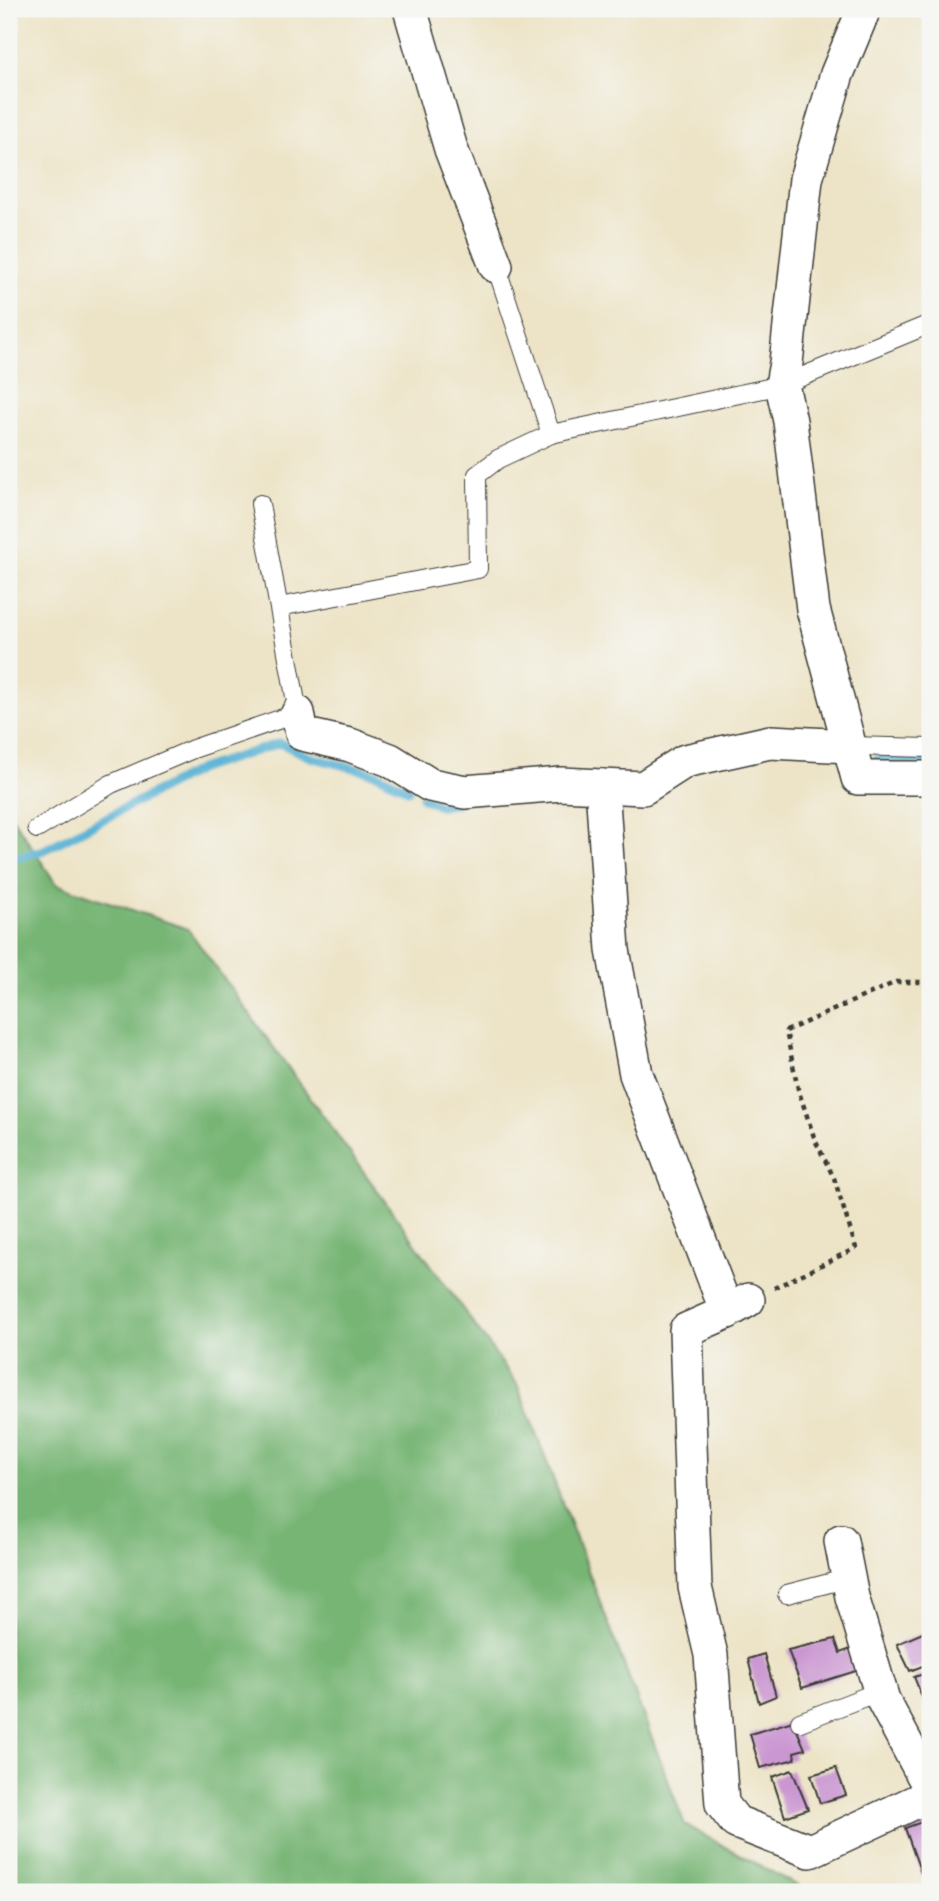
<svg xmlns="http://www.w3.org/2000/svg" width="939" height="1901" viewBox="0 0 939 1901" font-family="'Patrick Hand',sans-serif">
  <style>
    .forest { fill: #77b574; stroke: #4a6848; stroke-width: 2 }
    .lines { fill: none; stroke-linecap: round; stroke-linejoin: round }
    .stream { stroke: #55b0d3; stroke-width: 9 }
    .building { fill: #ca97d2 }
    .service-casing { stroke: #3b3a36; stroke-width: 20 }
    .minor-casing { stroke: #3b3a36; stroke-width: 36 }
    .path { stroke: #3b3a36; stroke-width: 4.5; stroke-dasharray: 5 5; stroke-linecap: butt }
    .service { stroke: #fff; stroke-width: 18 }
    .minor { stroke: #fff; stroke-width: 33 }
  </style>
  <rect width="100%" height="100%" fill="#f6f6f2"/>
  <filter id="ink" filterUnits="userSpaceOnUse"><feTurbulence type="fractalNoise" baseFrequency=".0143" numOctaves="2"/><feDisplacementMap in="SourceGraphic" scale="14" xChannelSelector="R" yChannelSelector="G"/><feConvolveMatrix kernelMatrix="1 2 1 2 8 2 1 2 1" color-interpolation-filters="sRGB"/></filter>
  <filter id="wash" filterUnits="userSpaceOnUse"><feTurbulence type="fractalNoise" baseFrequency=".00686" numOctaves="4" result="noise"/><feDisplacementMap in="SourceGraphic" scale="28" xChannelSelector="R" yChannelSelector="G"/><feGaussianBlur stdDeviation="1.57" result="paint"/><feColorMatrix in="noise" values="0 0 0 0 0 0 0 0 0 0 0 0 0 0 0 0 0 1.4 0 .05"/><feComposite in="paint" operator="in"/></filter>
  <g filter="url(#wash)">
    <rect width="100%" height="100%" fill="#ede4c7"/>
    <polygon class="forest" points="9,812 56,884 188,929 517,1384 685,1825 809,1892 9,1892"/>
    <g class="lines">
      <g class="stream">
        <polyline points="877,759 930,761"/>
        <polyline points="423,798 440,806 456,803"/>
        <polyline points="9,860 44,850 200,769 280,743 310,757 377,774 408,790"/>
      </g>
    </g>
    <g id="blocks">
      <g class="building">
        <polygon points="927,1631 930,1640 930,1663 910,1671 897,1644"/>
        <polygon points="835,1639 840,1653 868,1643 875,1665 802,1688 788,1650"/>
        <polygon points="764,1654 776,1696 759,1703 748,1659"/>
        <polygon points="930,1672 930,1708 927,1709 914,1677"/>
        <polygon points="793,1721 805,1749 794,1752 795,1759 760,1768 750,1734"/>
        <polygon points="836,1768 846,1795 820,1803 811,1775"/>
        <polygon points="792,1770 808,1809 785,1817 772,1777"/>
        <polygon points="930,1819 930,1872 922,1876 905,1828"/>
      </g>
    </g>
  </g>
  <g filter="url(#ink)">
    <use href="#blocks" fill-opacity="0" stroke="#3b3a36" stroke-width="2"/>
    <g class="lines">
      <g class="service-casing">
        <g id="service">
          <polyline points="496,266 551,434 782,385 930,324"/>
          <polyline points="279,607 478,569 477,475 498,459 551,434"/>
          <polyline points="850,746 930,748"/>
          <polyline points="37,829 111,784 193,749 298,713 260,504"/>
          <polyline points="787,1594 849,1578"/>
          <polyline points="800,1722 880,1691"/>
        </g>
      </g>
      <g class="minor-casing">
        <g id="minor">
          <polyline points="410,9 451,149 496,266"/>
          <polyline points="864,9 837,74 806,179 786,363 782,385 790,421 813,609 858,778 930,778"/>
          <polyline points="298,713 302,734 350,745 390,760 430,785 465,792 561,784 643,788 685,761 770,742 850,746"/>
          <polyline points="602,786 613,950 636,1074 727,1312"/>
          <polyline points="748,1300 727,1312 686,1330 695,1587 711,1655 722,1804 736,1822 810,1851 930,1795"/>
          <polyline points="841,1541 852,1597 883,1700 930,1788"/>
        </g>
      </g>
      <polyline class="path" points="774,1288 856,1248 834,1178 815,1140 798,1089 786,1031 896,982 930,982"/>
      <use href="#service" class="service"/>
      <use href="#minor" class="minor"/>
    </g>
  </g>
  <rect width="939" height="1901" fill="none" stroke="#f6f6f2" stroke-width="35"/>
</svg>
